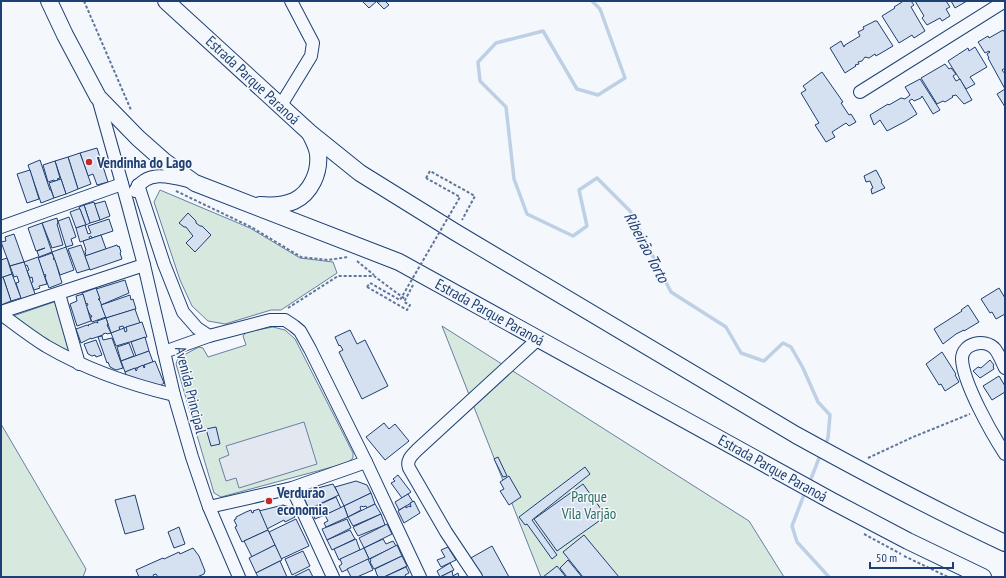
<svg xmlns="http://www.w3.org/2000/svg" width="1006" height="578" viewBox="0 0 1006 578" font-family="'PT Sans Narrow',sans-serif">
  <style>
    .green { fill: #d7e8df; stroke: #687fa3 }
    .parking { fill: #e3e8f0; stroke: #687fa3 }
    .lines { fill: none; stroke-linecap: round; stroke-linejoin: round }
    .stream { stroke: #bed0e5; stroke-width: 3.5 }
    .building { fill: #d5e0f0; stroke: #1d3f73 }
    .minor-casing { stroke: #1d3f73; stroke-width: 14 }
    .major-casing { stroke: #1d3f73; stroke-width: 18 }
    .path { stroke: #5e769c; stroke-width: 2; stroke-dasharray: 3 2; stroke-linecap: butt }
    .minor { stroke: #f4f7fb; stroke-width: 12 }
    .major { stroke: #f4f7fb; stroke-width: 16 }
    .path-bridge { stroke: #5e769c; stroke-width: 2; stroke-dasharray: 3 2; stroke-linecap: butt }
    .poi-dot { fill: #c62828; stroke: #f4f7fb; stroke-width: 1.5 }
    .labels { text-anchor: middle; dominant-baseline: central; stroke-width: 3; stroke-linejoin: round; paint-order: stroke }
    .street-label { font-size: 15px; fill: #1d3f73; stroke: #f4f7fb }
    .poi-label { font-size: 15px; font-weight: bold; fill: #1d3f73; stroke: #f4f7fb; text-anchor: start }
    .park-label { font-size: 15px; fill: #2c6c60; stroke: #f4f7fb }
    .water-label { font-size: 16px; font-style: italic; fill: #1d3f73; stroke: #f4f7fb }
  </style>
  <rect width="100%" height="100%" fill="#f4f7fb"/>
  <g class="green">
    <polygon points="160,190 250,228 300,258 333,262 337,273 281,310 271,310 225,324 208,321 192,306 180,280 154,202"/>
    <polygon points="57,301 73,356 10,317"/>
    <polygon points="442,326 749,521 784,577 541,577"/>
    <polygon points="273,327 285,330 295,339 353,453 353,458 347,463 221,497 214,493 176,364 178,358 199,347 203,348 208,357 246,345 243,336 246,332"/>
    <polygon points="1,424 86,569 83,577 1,577"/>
  </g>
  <polygon class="parking" points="304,422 317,464 239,488 236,478 226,481 219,459 229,455 226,446"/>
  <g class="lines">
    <g class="stream">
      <polyline points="592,1 600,9 625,78 598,95 577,89 543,31 496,43 478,62 480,81 506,107 514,179 527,214 573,236 587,226 579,190 597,178 630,211 671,292 726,327 741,353 764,361 783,343 791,347 803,368 818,402 830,415 828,438 825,445"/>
      <polyline points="809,484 821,453"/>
      <polyline points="805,492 792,526 797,542 829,577"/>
    </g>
  </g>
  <g class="building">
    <polygon points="362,1 377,1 369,8"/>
    <polygon points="385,1 389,5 384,9 377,2"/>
    <polygon points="901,1 911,1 914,5 911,7 925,31 914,38 912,35 899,43 882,16 895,8 894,7 902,2"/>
    <polygon points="915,1 946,1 950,7 946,9 950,16 942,21 940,18 927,25 922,18 924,16"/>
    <polygon points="951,1 967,1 955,8"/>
    <polygon points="875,21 877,21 893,46 876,56 875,54 869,58 865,57 862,61 858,62 859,64 855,65 856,66 845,73 830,48 841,41 844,47 845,45 860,36 858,32 864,29 863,27"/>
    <polygon points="1003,30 1005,33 1005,68 1002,70 1005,74 1005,89 988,58 989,58 987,54 990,52 989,51 985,53 978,42 988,36 989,38"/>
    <polygon points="975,47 987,67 970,77 975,84 966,89 948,61 968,48 969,51"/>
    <polygon points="945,64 949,69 951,68 956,74 953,76 956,81 960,79 972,100 964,104 956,95 952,96 953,97 945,102 943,101 937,104 921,78"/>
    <polygon points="822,72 843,102 841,103 849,115 851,114 856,122 849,126 846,123 832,132 835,137 826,142 815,125 819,123 801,93 806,90 803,86"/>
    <polygon points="920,79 940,110 933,114 922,96 921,98 914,101 912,99 909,101 917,114 906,121 887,131 880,120 874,125 870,115 888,104 889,105 901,98 905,99 910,95 905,87"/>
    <polygon points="1005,89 1005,107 997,94"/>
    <polygon points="97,148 108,182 97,185 93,174 88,176 80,153"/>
    <polygon points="80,153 91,184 78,189 68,157"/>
    <polygon points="68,157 78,189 66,194 55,161"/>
    <polygon points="40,160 50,190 51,190 54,198 41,203 28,165"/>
    <polygon points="55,161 60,178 57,179 58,180 55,181 54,180 48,182 43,165"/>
    <polygon points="30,170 39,199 27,203 17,174"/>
    <polygon points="876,170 882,181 881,182 885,188 872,194 871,189 873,188 870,181 866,182 864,176"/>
    <polygon points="61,179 66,194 54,198 49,183"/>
    <polygon points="105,201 110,216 100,220 94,204"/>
    <polygon points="94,202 100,220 90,223 84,205"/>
    <polygon points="84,205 90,223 86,225 79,207"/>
    <polygon points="78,209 80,209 86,225 76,228 70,212"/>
    <polygon points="188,213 196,221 196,223 200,226 202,226 211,235 195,252 186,243 193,236 186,227 184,227 179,223"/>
    <polygon points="69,217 76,237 71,239 73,245 66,247 58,221"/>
    <polygon points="57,218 58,223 57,224 63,245 52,248 42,223"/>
    <polygon points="109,219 113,231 92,238 91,236 89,237 90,239 80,242 76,228 85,225 88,234 91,233 88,226"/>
    <polygon points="42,223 52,252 39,257 37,251 45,248 36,251 28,228"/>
    <polygon points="14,234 24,262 10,266 1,242 6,241 5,237"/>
    <polygon points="101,235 106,249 86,256 85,251 86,250 83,241"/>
    <polygon points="81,245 90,269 77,273 68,249"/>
    <polygon points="117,245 118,247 119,246 121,252 120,253 122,259 90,270 85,256"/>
    <polygon points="66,247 74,270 60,275 52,252"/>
    <polygon points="52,253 54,258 53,259 55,260 62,283 49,288 45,277 46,276 45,274 44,275 38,258"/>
    <polygon points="38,257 47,284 39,286 40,288 34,290 31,283 33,282 32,277 30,278 27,271 29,270 27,265 25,266 24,262"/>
    <polygon points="7,258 12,274 1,278 1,260"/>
    <polygon points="24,262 35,294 21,299 16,283 19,282 17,276 14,277 10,266"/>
    <polygon points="12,274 21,298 11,301 3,277"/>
    <polygon points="3,277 11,301 1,305 1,278"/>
    <polygon points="125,280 129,293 101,305 96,289"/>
    <polygon points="96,288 100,299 98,299 100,301 106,317 92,322 90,317 92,317 91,315 90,315 86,306 88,305 87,303 86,304 82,293"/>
    <polygon points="999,288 1005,298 1005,314 996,319 992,312 990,313 981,299"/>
    <polygon points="83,294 91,321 77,326 70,304 77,301 76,296"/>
    <polygon points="130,295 131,300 133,299 136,309 106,318 101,305"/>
    <polygon points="968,305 979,322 964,331 964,330 956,334 943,344 934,329 962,311 961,310"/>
    <polygon points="135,309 140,323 124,328 123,326 119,327 120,330 111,333 106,318"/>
    <polygon points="106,318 108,324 107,325 111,333 107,334 106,333 103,334 103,335 91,339 91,338 81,343 76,329 87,325 89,326 88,325 96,322 98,323 97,321"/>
    <polygon points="142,322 147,337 116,346 111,333 124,328 125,332 127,331 126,327"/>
    <polygon points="350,330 357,344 365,340 388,386 362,399 339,352 343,350 340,345 339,346 335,337"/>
    <polygon points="102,336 103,340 112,338 123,368 116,370 110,367 108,362 107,363 98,337"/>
    <polygon points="145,337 149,351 136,356 131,342"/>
    <polygon points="96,340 102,355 96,357 95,355 92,356 88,354 84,344"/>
    <polygon points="129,343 134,356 121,361 117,347"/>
    <polygon points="149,351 153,362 125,372 121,361"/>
    <polygon points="942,352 956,374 955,375 959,382 945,391 941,384 939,385 926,364"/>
    <polygon points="990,360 994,365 993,366 994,369 980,378 973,371 978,367 981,368"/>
    <polygon points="155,361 164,383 160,386 127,378 125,372 135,368 136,371 137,370 137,368 143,365 144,368 145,367 144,365"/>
    <polygon points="999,376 1005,386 1005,392 992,400 983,386"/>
    <polygon points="384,423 389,429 395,424 409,441 385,460 366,437"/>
    <polygon points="216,427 220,444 211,446 206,429"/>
    <polygon points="498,457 507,476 503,477 494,459"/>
    <polygon points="585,467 590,474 532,520 557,555 552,559 527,524 525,525 519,517"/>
    <polygon points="398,475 411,492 402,498 391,483 395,481 393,479"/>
    <polygon points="509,476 521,497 509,505 500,491 504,489 500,482"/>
    <polygon points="356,481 367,485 371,493 344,506 335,487"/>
    <polygon points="333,484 339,495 309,509 304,498 310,490"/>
    <polygon points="583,484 606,516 557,551 534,519"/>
    <polygon points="371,493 375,504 367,508 366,506 363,507 362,506 360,507 361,510 348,517 344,506"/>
    <polygon points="408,494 413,502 399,510 395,502"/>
    <polygon points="135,495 144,529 125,534 115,500"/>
    <polygon points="336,497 341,508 315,519 314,516 318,514 314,507"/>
    <polygon points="414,501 420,513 404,523 398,511 406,506 406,508 409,506 411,507 410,503"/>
    <polygon points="375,504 381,514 353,526 348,517"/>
    <polygon points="283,505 290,507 295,517 285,522 284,520 267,529 259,511"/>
    <polygon points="344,506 348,517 326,527 324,523 328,521 325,515"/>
    <polygon points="259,509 268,530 242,542 235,527 237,526 234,520 236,519 236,517 246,512 251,510 252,513 254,512 253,511"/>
    <polygon points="381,514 385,525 358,536 353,527"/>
    <polygon points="296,519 309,546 281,559 269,532"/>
    <polygon points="347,519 351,528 327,540 322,529"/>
    <polygon points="387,524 392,534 364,548 359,538"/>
    <polygon points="179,527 185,544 174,548 168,532"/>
    <polygon points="268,530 275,545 252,557 244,541"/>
    <polygon points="350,530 355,539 332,550 327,540"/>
    <polygon points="584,535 619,577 583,577 563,552"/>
    <polygon points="356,539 360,550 339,560 334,549"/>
    <polygon points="383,539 386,544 393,541 396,546 369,559 364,548"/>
    <polygon points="275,545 282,560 256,573 249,558"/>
    <polygon points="397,545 402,556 374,569 370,562 371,561 370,559"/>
    <polygon points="492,546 509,577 479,577 469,559"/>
    <polygon points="448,547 456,560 441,567 437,560 445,557 441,550"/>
    <polygon points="193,548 199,556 205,571 204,574 197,577 158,577 156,574 153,575 154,577 139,577 136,570 163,558 164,559 179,552 180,554"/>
    <polygon points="364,548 369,559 342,572 339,566 342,564 340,559"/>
    <polygon points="303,551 310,566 292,575 285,559"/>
    <polygon points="402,556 407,566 384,577 379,577 377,575 375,569"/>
    <polygon points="368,559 373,570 357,577 351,577 347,569"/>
    <polygon points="568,560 582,577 567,577 560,568"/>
    <polygon points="280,561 287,577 258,577 256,573"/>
    <polygon points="450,563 454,570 440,577 437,571"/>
    <polygon points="557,566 566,577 543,577"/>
    <polygon points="406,567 409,573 405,575 406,577 384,577"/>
    <polygon points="309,569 313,577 293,577"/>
    <polygon points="452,571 453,576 458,573 459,577 440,577"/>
  </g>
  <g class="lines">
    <g class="minor-casing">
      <g id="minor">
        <polyline points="860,92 1005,1"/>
        <polyline points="98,98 128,205 144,265 174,395 192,457 209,507 239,577"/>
        <polyline points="281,105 311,56 313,43 291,1"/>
        <polyline points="138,185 164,264 183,312 197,328 209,336"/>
        <path d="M135 191C146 170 169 176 188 181"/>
        <polyline points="1,227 122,184"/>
        <polyline points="59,294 79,364"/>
        <polyline points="1,312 144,265"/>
        <path d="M1 314C16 325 30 336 46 346 87 370 128 384 174 395"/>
        <polyline points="164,352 209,336 270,320 285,320 294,326 300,331 310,349 366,462 420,577"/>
        <path d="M1005 368C1002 362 999 354 995 349 985 338 962 343 962 359 963 383 992 434 1005 454"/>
        <polyline points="292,488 333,577"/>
        <polyline points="209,507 292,488 366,462"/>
        <path d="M476 577 446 532 409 468C406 460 412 455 417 450L538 339"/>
      </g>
    </g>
    <g class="major-casing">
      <g id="major">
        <polyline points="49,1 65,35 98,97 138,138 164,161 195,183 399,262 832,501 908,541 983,577"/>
        <path d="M166 1 309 132 360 173 455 232 796 435C865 473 934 510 1005 543"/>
        <path d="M260 205C272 206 283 206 294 201 311 193 320 172 318 154 317 146 313 140 310 133"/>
      </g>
    </g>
    <g class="path">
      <polyline points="84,1 131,110"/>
      <polyline points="141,159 145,168"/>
      <polyline points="426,178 430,171 475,196 462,220"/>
      <polyline points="176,191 251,227 301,257 328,260 348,257"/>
      <polyline points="357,261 374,275"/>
      <polyline points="367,287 407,310 410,305 404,302 413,285"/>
      <polyline points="288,308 338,276 374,276 405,299"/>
      <polyline points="868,458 913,437 970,414"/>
      <polyline points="864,534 901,554"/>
      <polyline points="904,556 948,577"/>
    </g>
    <use href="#minor" class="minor"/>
    <use href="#major" class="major"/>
    <polyline class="path-bridge" points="367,287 370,283 400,300 460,197 426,178"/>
  </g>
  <g class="poi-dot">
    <circle cx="89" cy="162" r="4"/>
    <circle cx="269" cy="501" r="4"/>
  </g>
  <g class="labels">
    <g class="street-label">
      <text transform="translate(253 80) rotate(43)">Estrada Parque Paranoá</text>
      <text transform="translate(490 312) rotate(29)">Estrada Parque Paranoá</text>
      <text transform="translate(191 390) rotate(76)">Avenida Principal</text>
      <text transform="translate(773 468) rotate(29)">Estrada Parque Paranoá</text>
    </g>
    <g class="poi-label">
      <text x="97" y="162">Vendinha do Lago</text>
      <text x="277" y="492">Verdurão<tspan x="277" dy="17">economia</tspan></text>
    </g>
    <g class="park-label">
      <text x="589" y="496">Parque<tspan x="589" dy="17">Vila Varjão</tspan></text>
    </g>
    <g class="water-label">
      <text transform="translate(647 247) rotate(62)">Ribeirão Torto</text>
    </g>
  </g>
  <rect width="1006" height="578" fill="none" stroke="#1d3f73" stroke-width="4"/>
  <path d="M870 562v6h83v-6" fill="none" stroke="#1d3f73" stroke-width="2"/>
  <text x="876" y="562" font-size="12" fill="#1d3f73" stroke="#f4f7fb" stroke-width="3" paint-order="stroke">50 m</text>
</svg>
